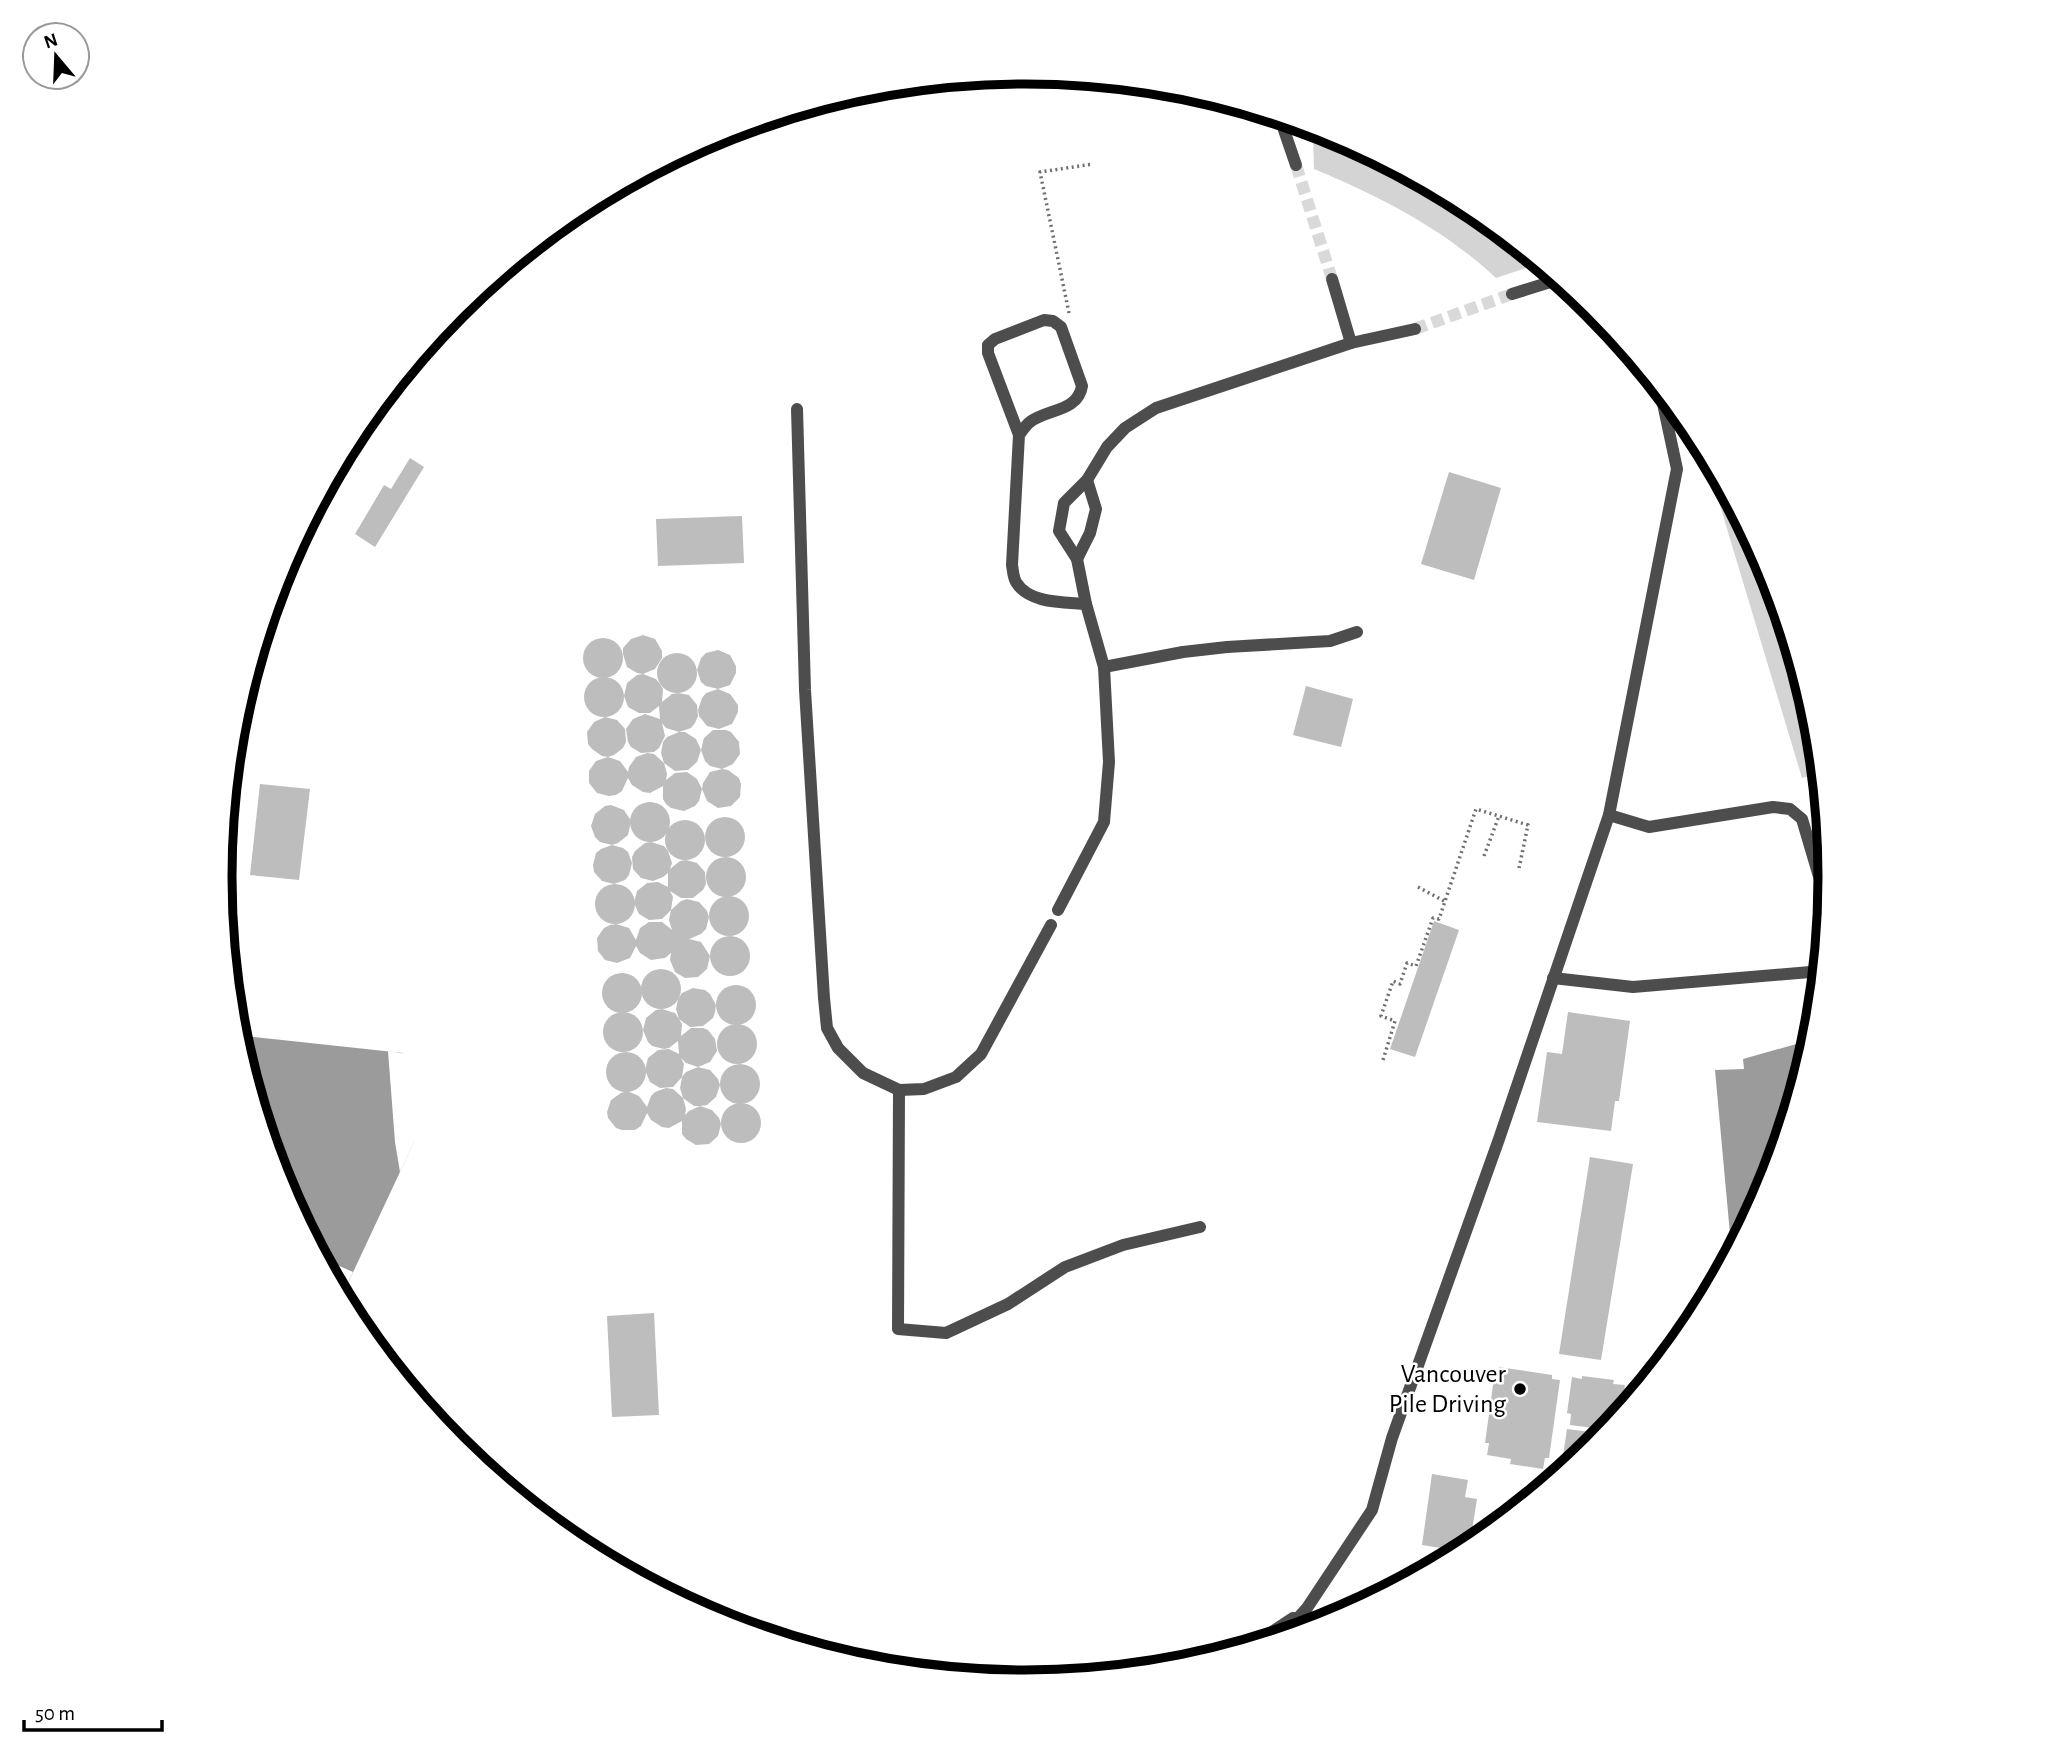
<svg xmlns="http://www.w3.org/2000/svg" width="2051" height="1755" viewBox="0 0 2051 1755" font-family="'Alegreya Sans',sans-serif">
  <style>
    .green { fill: #d4d4d4 }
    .water { fill: #9b9b9b }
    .pier { fill: #fff }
    .building { fill: #bdbdbd }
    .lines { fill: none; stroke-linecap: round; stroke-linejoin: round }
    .minor-tunnel { stroke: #d9d9d9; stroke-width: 12; stroke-dasharray: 12 6; stroke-linecap: butt }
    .path { stroke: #6f6f6f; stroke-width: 3.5; stroke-dasharray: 2 3.5; stroke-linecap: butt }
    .minor { stroke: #4d4d4d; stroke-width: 12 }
    .poi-dot { fill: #000; stroke: #fff; stroke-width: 2.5 }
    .labels { text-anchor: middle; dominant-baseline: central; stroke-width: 5; stroke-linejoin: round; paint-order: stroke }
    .poi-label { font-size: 26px; fill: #000; stroke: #fff; text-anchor: end }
    .rim { fill: none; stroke: #000; stroke-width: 9 }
  </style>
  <rect width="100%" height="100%" fill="#fff"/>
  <g class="green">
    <path d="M1319 129 1334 133 1473 208 1541 263 1496 278C1444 229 1379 196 1314 169L1313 135Z"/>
    <polygon points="1700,439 1770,570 1816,721 1821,773 1802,778"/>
  </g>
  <g class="water">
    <polygon points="235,1035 403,1053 414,1142 341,1298 281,1185"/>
    <polygon points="1807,1041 1814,1041 1770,1186 1732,1256 1715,1070 1744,1069 1743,1059"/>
  </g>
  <g class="pier">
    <polygon points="388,1051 407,1054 417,1136 400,1172 395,1142"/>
    <polygon points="319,1257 353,1272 341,1298"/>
  </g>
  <g class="building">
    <polygon points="410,458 424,467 375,547 355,534 384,485 391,489"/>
    <polygon points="1449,472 1501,488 1474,580 1421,564"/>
    <polygon points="742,516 744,563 658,566 656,519"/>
    <polygon points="643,635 655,639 662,651 662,658 655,669 643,674 656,679 660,684 663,689 662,702 672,694 678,693 689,695 697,705 698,716 695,723 691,728 679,732 685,732 696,739 701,750 697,762 688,770 675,771 664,763 661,753 663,742 667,737 679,732 666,728 662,723 665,736 659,748 654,752 641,753 631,747 628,742 626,729 633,719 645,714 660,719 659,706 650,713 639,713 628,707 624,696 627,683 637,675 643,674 637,673 627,667 623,654 623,648 631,639"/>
    <circle cx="603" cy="658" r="20"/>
    <polygon points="718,650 730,655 736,666 736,673 730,685 718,689 730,694 738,705 738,712 732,724 719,729 707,726 699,716 698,710 702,698 706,693 718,689 706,686 701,682 697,670 701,658 706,653"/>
    <circle cx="677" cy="673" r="20"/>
    <circle cx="604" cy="697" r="20"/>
    <polygon points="1306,686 1353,699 1341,747 1293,735"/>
    <polygon points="605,717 617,720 625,729 626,742 623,748 614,755 608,757 620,761 628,772 629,767 636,757 647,753 654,754 664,763 667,774 666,780 675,773 687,772 697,779 702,789 703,783 710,772 722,769 710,766 705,761 701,750 704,738 713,730 726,730 731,732 739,742 740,754 733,764 722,769 728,770 739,778 741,784 740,797 731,806 718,808 707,801 702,789 699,801 695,806 684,811 671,808 666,804 663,799 663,786 650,793 643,792 632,785 628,778 622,791 616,795 609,796 597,793 589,783 589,771 596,761 608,757 602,756 592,749 588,744 587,732 594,722"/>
    <polygon points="260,784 310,789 299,880 250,875"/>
    <circle cx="650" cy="822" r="20"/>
    <polygon points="611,805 624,810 631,821 628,835 618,843 612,845 623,848 628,852 632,863 629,875 625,880 614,884 602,881 594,872 593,865 596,853 601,849 612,845 600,842 595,837 591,826 595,814 605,806"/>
    <circle cx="725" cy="837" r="20"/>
    <circle cx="685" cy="840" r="20"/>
    <polygon points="651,842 664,846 668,851 672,863 670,869 680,861 686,860 697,863 705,872 706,884 703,890 693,898 681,898 670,891 673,897 671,910 681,901 687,899 699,902 707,911 709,917 706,929 701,934 689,939 701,942 710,956 707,969 698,977 685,978 675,972 670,960 671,953 665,958 651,960 640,953 636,946 630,958 617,963 605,960 598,951 597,938 604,928 610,925 616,924 629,928 636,940 640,928 649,922 662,922 672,930 669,920 671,910 662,919 649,920 639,914 634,903 637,891 647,883 658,882 668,887 668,873 663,877 653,881 641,878 633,869 632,857 635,851 645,843"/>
    <circle cx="726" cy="877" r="20"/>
    <circle cx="615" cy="904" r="20"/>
    <circle cx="729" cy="916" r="20"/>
    <polygon points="1434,921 1459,930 1415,1057 1390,1049"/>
    <circle cx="730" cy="956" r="20"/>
    <circle cx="661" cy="989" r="20"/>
    <circle cx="622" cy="993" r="20"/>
    <circle cx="736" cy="1005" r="20"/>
    <polygon points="693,988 705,990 710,994 716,1005 715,1012 713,1018 703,1026 690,1027 679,1019 682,1024 681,1036 691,1028 703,1028 708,1030 715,1039 717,1051 710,1062 698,1067 686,1063 681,1058 684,1064 682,1077 686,1072 698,1067 710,1070 718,1079 720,1085 716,1097 707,1105 700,1106 712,1110 719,1118 721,1124 718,1136 709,1144 696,1145 686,1139 682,1134 682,1121 669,1128 662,1127 651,1120 647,1113 641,1126 635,1130 622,1130 616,1128 608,1118 607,1112 611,1100 621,1093 627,1091 639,1096 647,1107 651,1096 655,1092 666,1088 673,1089 683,1098 686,1109 685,1115 689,1111 700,1106 694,1106 683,1098 680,1088 682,1077 673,1087 660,1088 650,1082 645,1070 648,1058 658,1050 669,1049 679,1054 678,1041 669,1048 664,1049 652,1046 648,1042 643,1030 646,1018 656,1010 662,1009 675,1013 679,1019 676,1009 678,999 682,993"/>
    <polygon points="1568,1012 1630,1021 1619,1101 1615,1101 1611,1131 1537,1122 1547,1052 1562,1054"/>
    <circle cx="623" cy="1032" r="20"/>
    <circle cx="737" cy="1044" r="20"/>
    <circle cx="626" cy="1072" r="20"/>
    <circle cx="740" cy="1084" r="20"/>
    <circle cx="741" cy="1123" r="20"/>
    <polygon points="1590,1157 1633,1164 1601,1360 1559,1354"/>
    <polygon points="654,1313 659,1415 612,1417 607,1316"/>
    <polygon points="1499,1367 1552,1375 1552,1379 1560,1380 1549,1458 1545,1458 1543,1469 1510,1464 1511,1459 1487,1455 1489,1443 1485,1443 1494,1378 1497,1378"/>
    <polygon points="1582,1376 1614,1380 1613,1384 1625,1385 1620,1417 1616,1419 1609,1430 1570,1425 1571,1414 1567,1413 1572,1377 1582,1379"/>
    <polygon points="1567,1429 1606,1434 1595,1448 1560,1476"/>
    <polygon points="1432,1474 1468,1480 1465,1497 1477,1499 1469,1549 1466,1552 1422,1545"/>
  </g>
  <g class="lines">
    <g class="minor-tunnel">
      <polyline points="1280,117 1284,130"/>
      <polyline points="1296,165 1332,279"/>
      <polyline points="1415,329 1512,294"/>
    </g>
    <g class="path">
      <polyline points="1069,313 1040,172 1093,164"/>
      <polyline points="1484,856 1499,816"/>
      <polyline points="1418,887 1444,901"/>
      <polyline points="1383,1060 1395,1021 1381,1016 1393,981 1400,984 1407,963 1416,966 1433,918 1439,919 1476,809 1528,825 1519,868"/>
    </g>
    <g class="minor">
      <polyline points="1284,130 1296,165"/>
      <polyline points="1332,279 1351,343"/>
      <polyline points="1512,294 1560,279"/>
      <polyline points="797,409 805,690 824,998 827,1028 838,1048 863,1073 899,1090 924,1089 956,1077 981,1054 1051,925"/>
      <path d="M1019 435 988 353V345L995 339 1044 320 1053 321 1061 327 1082 386C1078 412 1046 409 1030 422 1026 425 1022 431 1019 435L1012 565C1013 570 1013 577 1016 582 1029 604 1064 602 1086 604"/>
      <polyline points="1077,559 1090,533 1096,509 1087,480"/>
      <polyline points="1104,667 1183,652 1227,647 1330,641 1357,632"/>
      <polyline points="1609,815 1649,827 1773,807 1790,809 1802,819 1828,907"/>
      <polyline points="1058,910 1104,822 1109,762 1104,667 1086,604 1077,559 1059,531 1064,503 1087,480 1107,447 1125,428 1156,408 1351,343 1415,329"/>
      <polyline points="1553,978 1633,987 1822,971"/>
      <polyline points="899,1090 898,1329 946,1333 1008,1304 1065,1267 1123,1245 1200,1227"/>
      <polyline points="1280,1638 1307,1608 1372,1510 1392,1438 1499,1139 1609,815 1677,469 1659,385"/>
      <polyline points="1246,1649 1293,1618"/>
    </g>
  </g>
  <circle class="poi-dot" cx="1520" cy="1389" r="7"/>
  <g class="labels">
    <g class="poi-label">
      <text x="1506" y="1374">Vancouver<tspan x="1506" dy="30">Pile Driving</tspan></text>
    </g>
  </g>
  <path d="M0 0H2051V1755H0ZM232 877a793 793 0 1 1 1586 0a793 793 0 1 1-1586 0Z" fill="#fff" fill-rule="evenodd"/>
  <path class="rim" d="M232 877a793 793 0 1 1 1586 0a793 793 0 1 1-1586 0Z"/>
  <g transform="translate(56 56) rotate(341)"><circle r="33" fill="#ffffff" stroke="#999999" stroke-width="2"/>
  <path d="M0-5L12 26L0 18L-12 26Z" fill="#000000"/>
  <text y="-10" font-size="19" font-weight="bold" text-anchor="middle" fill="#000000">N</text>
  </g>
  <path d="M24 1720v10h138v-10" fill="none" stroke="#000000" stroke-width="3.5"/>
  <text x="35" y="1720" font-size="21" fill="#000000" stroke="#ffffff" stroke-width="5" paint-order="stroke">50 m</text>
</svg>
